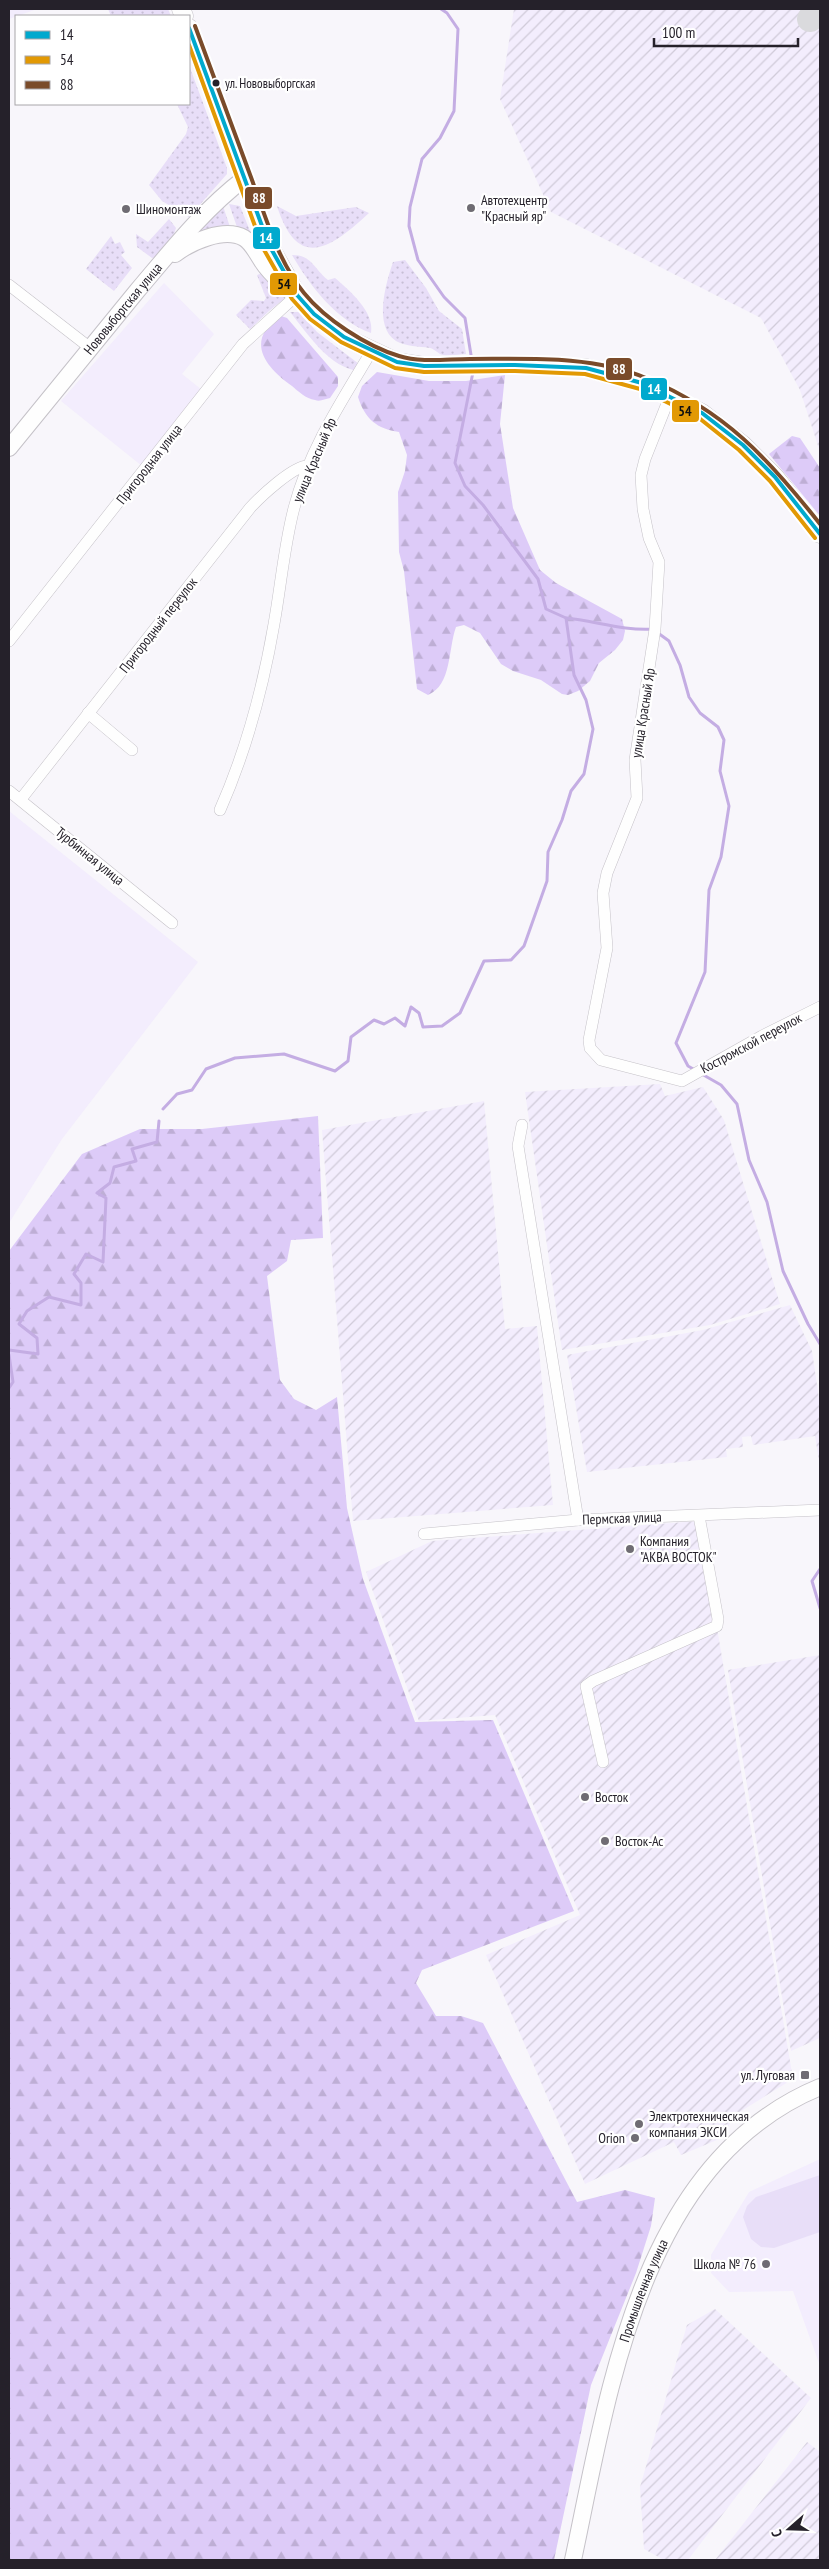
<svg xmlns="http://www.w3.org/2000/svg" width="829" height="2569" viewBox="0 0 829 2569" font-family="'PT Sans Narrow',sans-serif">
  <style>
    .built { fill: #f3edfd }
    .industrial { fill: url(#industrial-furrows) }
    .grass { fill: url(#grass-dots) }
    .forest { fill: url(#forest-firs) }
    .pitch { fill: #e8def8 }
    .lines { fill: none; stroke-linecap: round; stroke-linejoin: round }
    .stream { stroke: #c4ade3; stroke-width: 3 }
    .taxiway { stroke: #dadadd; stroke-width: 26 }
    .street-casing { stroke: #c5c2c8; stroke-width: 12 }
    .secondary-casing { stroke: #c5c2c8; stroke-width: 18 }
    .primary-casing { stroke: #c5c2c8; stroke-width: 19 }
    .street { stroke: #fefefe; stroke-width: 11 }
    .secondary { stroke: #fefefe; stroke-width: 16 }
    .primary { stroke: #fefefe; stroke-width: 18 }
    .bus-1-casing { stroke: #fff; stroke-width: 8 }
    .bus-2-casing { stroke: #fff; stroke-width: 8 }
    .bus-3-casing { stroke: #fff; stroke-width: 8 }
    .bus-1 { stroke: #00a9ce; stroke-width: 4 }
    .bus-2 { stroke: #e29904; stroke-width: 4 }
    .bus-3 { stroke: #7a4b2a; stroke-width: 4 }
    .bus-dot { fill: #25212a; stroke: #fff; stroke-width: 2 }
    .poi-dot { fill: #6f6c73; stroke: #fff; stroke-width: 2 }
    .labels { text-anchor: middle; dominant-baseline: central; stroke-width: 4.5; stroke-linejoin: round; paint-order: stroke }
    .bus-label { font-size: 13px; fill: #25212a; stroke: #fff; text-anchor: start }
    .poi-label { font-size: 14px; fill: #25212a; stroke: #fff; text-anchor: start }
    .street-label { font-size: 14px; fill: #25212a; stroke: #fff }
    .line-badge { stroke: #fff; stroke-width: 2 }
    .badge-label { font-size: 14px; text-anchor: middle; font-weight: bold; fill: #fff }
    .pale-badge-label { font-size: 14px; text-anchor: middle; font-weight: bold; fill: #111 }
  </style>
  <defs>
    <pattern id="industrial-furrows" width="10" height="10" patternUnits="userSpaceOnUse" patternTransform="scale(1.25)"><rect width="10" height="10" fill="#f3edfd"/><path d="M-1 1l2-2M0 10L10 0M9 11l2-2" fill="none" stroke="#d0cbd9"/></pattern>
    <pattern id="grass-dots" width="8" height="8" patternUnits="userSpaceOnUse" patternTransform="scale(1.25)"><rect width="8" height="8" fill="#e8def8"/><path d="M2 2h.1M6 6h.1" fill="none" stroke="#c7bed5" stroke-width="1.8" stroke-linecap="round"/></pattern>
    <pattern id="forest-firs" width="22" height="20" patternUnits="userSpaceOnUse" patternTransform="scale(1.25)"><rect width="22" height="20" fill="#ddcbf8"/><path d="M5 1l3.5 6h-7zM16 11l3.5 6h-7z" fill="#beaed5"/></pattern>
  </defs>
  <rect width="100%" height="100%" fill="#f8f6fb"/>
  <g class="built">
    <polygon points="9,9 37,9 9,19"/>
    <polygon points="164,283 214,334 182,374 202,390 142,466 61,401"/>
    <polygon points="9,811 198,962 62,1139 9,1223"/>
    <polygon points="820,2159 820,2366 793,2291 729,2292 711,2273 711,2255 749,2192"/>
  </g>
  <g class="industrial">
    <polygon points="514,9 820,9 820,452 800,390 761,318 551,212 500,99"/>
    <polygon points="660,1084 665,1096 703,1087 724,1120 780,1304 710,1325 562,1350 525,1092"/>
    <polygon points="484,1101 505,1329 537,1326 553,1505 353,1521 322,1130"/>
    <polygon points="790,1305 812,1351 820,1405 820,1467 815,1436 753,1445 751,1436 742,1437 743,1447 726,1449 727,1457 587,1472 567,1355 703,1330"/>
    <polygon points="699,1521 793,2079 733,2116 724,2137 681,2155 674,2142 585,2184 486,1955 580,1915 495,1715 419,1721 366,1572 432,1541"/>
    <polygon points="820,1655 820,2038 791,2051 728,1670"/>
    <polygon points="715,2309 811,2398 688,2560 664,2560 644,2549 640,2487 687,2325"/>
    <polygon points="807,2442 820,2452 820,2560 715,2560"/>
  </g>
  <g class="grass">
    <polygon points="108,9 168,9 171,16 111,16"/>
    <polygon points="189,65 227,168 227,174 189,217 162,201 149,185 186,134 188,127 177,104 189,104"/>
    <polygon points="229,204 240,206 252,236 238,230"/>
    <polygon points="223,206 231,230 190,236"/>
    <path d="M277 206 296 216 356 207 369 213C331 248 298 272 277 206Z"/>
    <polygon points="169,219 176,228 174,234 156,257 152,258 137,247 136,234 148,242"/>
    <polygon points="111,236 115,244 120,242 125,252 121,255 132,268 114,291 86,269"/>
    <path d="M292 255C312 255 314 269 328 280L335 278C349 290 375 312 371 333 337 321 310 286 292 255Z"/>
    <path d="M405 260 426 288 439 311 462 329 466 354C460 354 450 356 443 355 438 354 435 349 430 348 418 346 407 347 396 341 373 326 386 283 393 262Z"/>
    <polygon points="266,272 284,295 284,299 269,311 250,329 236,315 251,300 264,301 266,298 257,275"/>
    <path d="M290 312H299L317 332 359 364 360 371C330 369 307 333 290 312Z"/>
  </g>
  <g class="forest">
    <path d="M281 316 287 318 338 377V386L330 398C325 399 320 402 315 400 306 399 298 391 292 386 265 367 244 340 281 316Z"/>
    <path d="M377 372 429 381H466L505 375 500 424 513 508 540 570 556 583 622 619 625 631 623 640 615 650 599 663 590 681 578 691 568 695 562 694 541 680 513 671 501 664 480 633 464 625 456 627C448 649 452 685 428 695L417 689 404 571 399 552 398 492 405 471 407 455 399 432C377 429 365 419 358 397L362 386Z"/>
    <polygon points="792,436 800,438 820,468 820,516 769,454"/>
    <polygon points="318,1116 323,1238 291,1240 287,1261 267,1276 280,1380 294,1399 316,1410 337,1397 347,1508 363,1579 415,1722 493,1720 574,1911 422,1970 416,1983 436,2016 461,2016 483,2023 577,2202 625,2190 655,2198 651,2226 636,2273 591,2385 554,2560 9,2560 9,1251 82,1154 140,1129 202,1129"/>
  </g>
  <polygon class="pitch" points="820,2175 820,2232 774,2248 761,2247 751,2239 743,2217 747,2206 756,2197"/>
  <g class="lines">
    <g class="stream">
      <polyline points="441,9 447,13 458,29 454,111 440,138 422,159 410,207 409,226 418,260 444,297 465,318 472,361"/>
      <path d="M566 618C595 621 624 631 653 629"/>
      <polyline points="658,633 669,641 680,665 689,697 700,713 718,727 724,740 720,771 729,806 721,857 709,890 705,972 676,1043 688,1066 695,1070"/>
      <polyline points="700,1073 721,1085 737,1104 749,1160 767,1202 783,1271 808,1324 820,1344"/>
      <polyline points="163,1109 177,1094 192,1090 206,1069 235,1058 284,1054 335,1071 348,1061 351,1037 374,1020 384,1024 395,1018 405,1026 411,1007 419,1013 423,1027 442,1026 460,1013 484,961 511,960 524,946 547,881 548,852 562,820 571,791 584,774 593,729 586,700 574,675 566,618 546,609 538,579 483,505 465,486 455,463 473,372"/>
      <polyline points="9,1350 38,1354 37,1338 19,1324 27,1311 49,1297 81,1305 81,1283 74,1274 86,1254 103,1262 106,1198 97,1193 110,1183 114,1167 136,1161 132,1149 157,1142 159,1121"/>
      <polyline points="9,1355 13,1382 9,1388"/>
      <polyline points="820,1569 812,1581 820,1608"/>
    </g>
    <polyline class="taxiway" points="810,19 817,9"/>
    <g class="street-casing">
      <g id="street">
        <polyline points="9,285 89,347"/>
        <polyline points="670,396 645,459 641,475 643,509 649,538 659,562 655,629 635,760 637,798 607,873 603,893 607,948 589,1040 590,1048 601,1060 682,1081 762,1036 820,1007"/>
        <polyline points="9,641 243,344 297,295"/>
        <polyline points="88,713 132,750"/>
        <polyline points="9,791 172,923"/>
        <path d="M21 799 250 508C260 497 294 465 308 466"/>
        <path d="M220 810C246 751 263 688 274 624 281 585 284 546 294 508 309 450 341 402 371 352"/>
        <polyline points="522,1125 518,1146 578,1520"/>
        <polyline points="424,1534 578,1520 820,1510"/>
        <polyline points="603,1762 586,1686 593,1681 717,1626 718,1619 699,1516"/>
      </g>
    </g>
    <g class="secondary-casing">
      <g id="secondary">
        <path d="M175 254C191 242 224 227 244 238 254 244 259 259 267 268 275 278 285 286 294 295"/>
        <path id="s1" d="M9 448C52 396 94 343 137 291 171 251 203 210 245 178"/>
        <path id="s2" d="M573 2560C609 2392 639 2162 820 2087"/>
      </g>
    </g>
    <g class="primary-casing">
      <g id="primary">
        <polyline points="181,9 184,16"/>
        <polyline points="189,28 269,245 297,295 314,314 344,337 397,362 424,366 515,365 586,368 642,383 702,413 743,445 775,477 820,534"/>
      </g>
    </g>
    <use href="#street" class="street"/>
    <use href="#secondary" class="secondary"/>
    <use href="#primary" class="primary"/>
    <g class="bus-1-casing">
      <polyline id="bus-1" points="189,28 269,245 297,295 314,314 344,337 397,362 424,366 515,365 586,368 642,383 702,413 743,445 775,477 820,534"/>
    </g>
    <g class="bus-2-casing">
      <polyline id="bus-2" points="189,45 263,248 292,299 310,319 341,342 395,368 424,372 515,371 585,374 640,389 699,418 739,450 770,481 815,538"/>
    </g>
    <g class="bus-3-casing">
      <path id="bus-3" d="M195 26C214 77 233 129 252 180 266 218 278 261 304 293 325 319 366 346 399 356 421 363 447 359 470 359 528 359 591 355 646 378 725 411 768 458 820 524"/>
    </g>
    <use href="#bus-1" class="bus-1"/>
    <use href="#bus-2" class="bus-2"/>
    <use href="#bus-3" class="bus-3"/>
  </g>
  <circle class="bus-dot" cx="216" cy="83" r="4.5"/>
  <g class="poi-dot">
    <circle cx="471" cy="208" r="5"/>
    <circle cx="126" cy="209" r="5"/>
    <circle cx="630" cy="1549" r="5"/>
    <circle cx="585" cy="1797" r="5"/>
    <circle cx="605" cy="1841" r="5"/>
    <rect x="800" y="2070" width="10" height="10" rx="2.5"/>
    <circle cx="639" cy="2124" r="5"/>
    <circle cx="635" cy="2138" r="5"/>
    <circle cx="766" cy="2264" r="5"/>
  </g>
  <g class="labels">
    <g class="bus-label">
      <text x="225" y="83">ул. Нововыборгская</text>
    </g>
    <g class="poi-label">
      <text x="481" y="200">Автотехцентр<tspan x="481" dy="16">"Красный яр"</tspan></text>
      <text x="136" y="209">Шиномонтаж</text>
      <text x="640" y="1541">Компания<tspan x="640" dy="16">"АКВА ВОСТОК"</tspan></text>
      <text x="595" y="1797">Восток</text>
      <text x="615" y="1841">Восток-Ас</text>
      <text x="795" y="2075" text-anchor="end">ул. Луговая</text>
      <text x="649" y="2116">Электротехническая<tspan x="649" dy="16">компания ЭКСИ</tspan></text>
      <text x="625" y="2138" text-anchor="end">Orion</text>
      <text x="756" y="2264" text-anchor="end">Школа № 76</text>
    </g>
    <g class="street-label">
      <text stroke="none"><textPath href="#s1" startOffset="180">Нововыборгская улица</textPath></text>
      <text transform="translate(314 460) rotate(-67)">улица Красный Яр</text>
      <text transform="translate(149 464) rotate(-52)">Пригородная улица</text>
      <text transform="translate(158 625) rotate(-52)">Пригородный переулок</text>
      <text transform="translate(643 713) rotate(-81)">улица Красный Яр</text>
      <text transform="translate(90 856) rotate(39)">Турбинная улица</text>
      <text transform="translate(751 1043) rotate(-28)">Костромской переулок</text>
      <text transform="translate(622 1518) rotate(-2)">Пермская улица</text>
      <text stroke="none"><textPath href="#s2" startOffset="279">Промышленная улица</textPath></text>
    </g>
  </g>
  <g class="line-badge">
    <rect x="244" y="186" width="29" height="24" rx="5" fill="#7a4b2a"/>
    <rect x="252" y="226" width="29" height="24" rx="5" fill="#00a9ce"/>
    <rect x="269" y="272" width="29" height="24" rx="5" fill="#e29904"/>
    <rect x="605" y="357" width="28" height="24" rx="5" fill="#7a4b2a"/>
    <rect x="640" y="377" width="28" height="24" rx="5" fill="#00a9ce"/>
    <rect x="671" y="399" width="29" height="24" rx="5" fill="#e29904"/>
  </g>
  <g class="badge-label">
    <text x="259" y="203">88</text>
    <text x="266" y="243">14</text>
    <text x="619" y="374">88</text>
    <text x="654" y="394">14</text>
  </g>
  <g class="pale-badge-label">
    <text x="284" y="289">54</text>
    <text x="685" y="416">54</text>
  </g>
  <rect width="829" height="2569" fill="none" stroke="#25212a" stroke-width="20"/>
  <rect x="15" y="15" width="175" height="90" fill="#ffffff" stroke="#a8a6aa"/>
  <rect x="25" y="31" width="25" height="8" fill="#00a9ce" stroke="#a8a6aa"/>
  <text x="60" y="40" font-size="15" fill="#25212a">14</text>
  <rect x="25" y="56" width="25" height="8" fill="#e29904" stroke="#a8a6aa"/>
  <text x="60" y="65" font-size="15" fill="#25212a">54</text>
  <rect x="25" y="81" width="25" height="8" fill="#7a4b2a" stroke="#a8a6aa"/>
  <text x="60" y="90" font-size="15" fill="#25212a">88</text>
  <g transform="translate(789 2529) rotate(250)" stroke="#ffffff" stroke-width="4" paint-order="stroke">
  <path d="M0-4L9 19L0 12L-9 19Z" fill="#25212a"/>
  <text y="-8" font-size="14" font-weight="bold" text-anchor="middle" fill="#25212a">С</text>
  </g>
  <path d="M654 38v8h144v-8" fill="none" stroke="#25212a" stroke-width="2.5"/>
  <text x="662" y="38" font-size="15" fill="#25212a" stroke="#ffffff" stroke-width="4" paint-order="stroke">100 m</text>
</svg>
